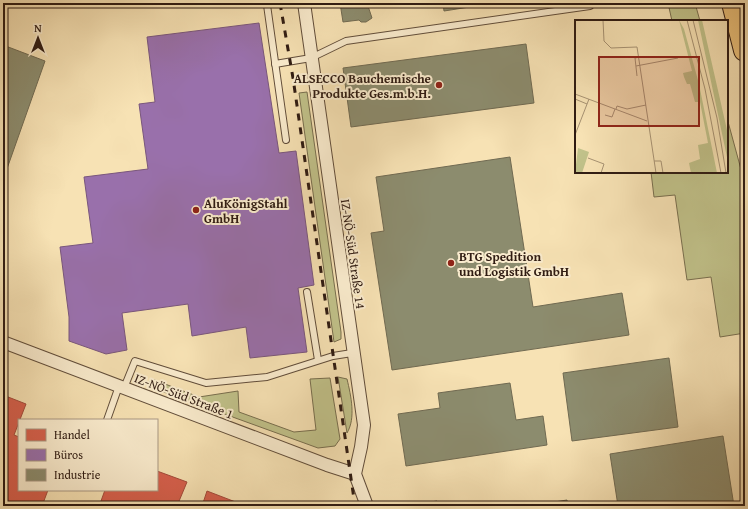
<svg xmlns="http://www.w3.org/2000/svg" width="748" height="509" viewBox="0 0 748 509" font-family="'Gentium Book Plus',serif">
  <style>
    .green { fill: #c1c28a; stroke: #786e4e }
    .shops { fill: #d6604d; stroke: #a44b3b }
    .offices { fill: #9970ab; stroke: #79567d }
    .industry { fill: #8c8c6e; stroke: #706a52 }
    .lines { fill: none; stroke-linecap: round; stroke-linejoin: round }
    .service-casing { stroke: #614d3a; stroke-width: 8 }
    .minor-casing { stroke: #614d3a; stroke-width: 14 }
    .motorway-casing { stroke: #2f1b12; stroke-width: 24 }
    .service { stroke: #faecce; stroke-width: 6 }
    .minor { stroke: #faecce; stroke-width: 12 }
    .motorway { stroke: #ecc17a; stroke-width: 22 }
    .rail { stroke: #2f1b12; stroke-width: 3; stroke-dasharray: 7 7; stroke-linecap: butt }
    .poi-dot { fill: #8f2418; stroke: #faecce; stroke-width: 1.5 }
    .labels { text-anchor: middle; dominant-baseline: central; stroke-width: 4; stroke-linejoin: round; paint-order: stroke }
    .poi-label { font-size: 13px; font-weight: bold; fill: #2f1b12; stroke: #faecce; text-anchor: start }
    .street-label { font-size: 13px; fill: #2f1b12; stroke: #faecce }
    .inset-road { fill: none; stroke: #a79273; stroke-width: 1 }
    .view { fill: #8f2418; fill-opacity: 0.15; stroke: #8f2418; stroke-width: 2 }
    .inset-edge { fill: none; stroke: #2f1b12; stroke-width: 2 }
  </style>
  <rect width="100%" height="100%" fill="#f7e2b4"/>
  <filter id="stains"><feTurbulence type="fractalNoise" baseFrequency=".005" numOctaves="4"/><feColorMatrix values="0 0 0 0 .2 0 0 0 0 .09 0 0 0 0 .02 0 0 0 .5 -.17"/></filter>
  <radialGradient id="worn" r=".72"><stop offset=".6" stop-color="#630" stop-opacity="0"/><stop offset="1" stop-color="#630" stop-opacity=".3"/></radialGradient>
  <g class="green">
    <polygon points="668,3 695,3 700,21 672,21"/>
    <polygon points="307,92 341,332 341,339 334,342 299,93"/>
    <polygon points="727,118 745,184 745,333 720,337 711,277 687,280 675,195 654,197 651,172 727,172"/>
    <path d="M338 377 347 379C351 396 356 418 347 433Z"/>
    <polygon points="330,378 340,439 335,446 318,448 150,387 148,383 152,379 199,397 238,391 239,412 294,432 316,430 310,379"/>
  </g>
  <g class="shops">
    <polygon points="3,395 26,404 14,435 19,437 19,490 48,490 42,506 3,506"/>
    <polygon points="157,471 187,482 177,506 115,506 101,501 105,490 157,490"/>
    <polygon points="207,491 246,506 202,506"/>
  </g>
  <polygon class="offices" points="259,23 279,153 296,151 314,285 298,288 307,352 250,358 246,327 192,336 188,304 122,313 127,350 106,354 69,341 69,317 60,247 93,243 84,177 148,169 139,104 155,102 147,37"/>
  <g class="industry">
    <polygon points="340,3 367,3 372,18 366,22 361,22 359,20 343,22"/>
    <polygon points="443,3 495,3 444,11"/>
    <polygon points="526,44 534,103 351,127 343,68"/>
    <polygon points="3,45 45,61 3,180"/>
    <polygon points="510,157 533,307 622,293 629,335 392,370 371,233 384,231 376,177"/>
    <polygon points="669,358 678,427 572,441 563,373"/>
    <polygon points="510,383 516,420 543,416 547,445 406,466 398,414 440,408 438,393"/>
    <polygon points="723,436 734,506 618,506 610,454"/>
    <polygon points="567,500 568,506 529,506"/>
    <polygon points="437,501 438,506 411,506 410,505"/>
  </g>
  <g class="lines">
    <g class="service-casing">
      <g id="service">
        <polyline points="270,3 267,5 286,140"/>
        <polyline points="275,64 311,58 346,41 590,6"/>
        <polyline points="307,292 318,360"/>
        <polyline points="124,388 135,361 206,383 267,377 333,356 352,353"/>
        <polyline points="107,420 119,386"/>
      </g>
    </g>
    <g class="minor-casing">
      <g id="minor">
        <polyline points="304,3 364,425 361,447 355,474 367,506"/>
        <polyline points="3,342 327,465 355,474"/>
      </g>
    </g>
    <g class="motorway-casing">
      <polyline id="motorway" points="733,3 745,50"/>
    </g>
    <use href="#service" class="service"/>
    <use href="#minor" class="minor"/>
    <use href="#motorway" class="motorway"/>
    <polyline class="rail" points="280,3 293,78 355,506"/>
  </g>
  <g class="poi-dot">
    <circle cx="439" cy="85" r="4"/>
    <circle cx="196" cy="210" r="4"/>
    <circle cx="451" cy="263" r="4"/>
  </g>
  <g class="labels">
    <g class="poi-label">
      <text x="431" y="78" text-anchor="end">ALSECCO Bauchemische<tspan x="431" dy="15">Produkte Ges.m.b.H.</tspan></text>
      <text x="204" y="203">AluKönigStahl<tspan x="204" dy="15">GmbH</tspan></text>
      <text x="459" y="256">BTG Spedition<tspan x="459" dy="15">und Logistik GmbH</tspan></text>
    </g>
    <g class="street-label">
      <text transform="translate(353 254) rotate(82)">IZ-NÖ-Süd Straße 14</text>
      <text transform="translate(184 396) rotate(21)">IZ-NÖ-Süd Straße 1</text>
    </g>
  </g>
  <g transform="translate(575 20)">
    <rect width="153" height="153" fill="#f7e2b4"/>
    <path d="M104 0 109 9 124 64 142 153H116L114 143 125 139 123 125 133 123 125 82H120L115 64H112L109 57 108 53 117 51ZM123 0H127L152 110 153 142ZM3 128 14 132 7 153H0Z" fill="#c1c28a"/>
    <path class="inset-road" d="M28 0 29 21 36 28 62 27 81 153M112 0 130 69 146 153M118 0 142 98 151 153M61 46 103 38M62 56 60 38 65 37M0 74 72 101M0 79 12 84M41 89 42 86 52 89 71 85M30 95 37 97 40 89M0 115 14 79M13 138 29 144 26 153M79 141H86L88 153"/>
    <path class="view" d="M24 37H124V106H24Z"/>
    <rect width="153" height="153" class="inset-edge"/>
  </g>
  <rect width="748" height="509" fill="none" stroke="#f7e2b4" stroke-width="16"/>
  <rect x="4" y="4" width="740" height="501" fill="none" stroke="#2f1b12" stroke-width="2"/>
  <rect x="8" y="8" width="732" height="493" fill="none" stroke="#2f1b12"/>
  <rect x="18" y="419" width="140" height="72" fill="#faecce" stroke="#a99883"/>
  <rect x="26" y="429" width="20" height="12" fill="#d6604d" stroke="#a99883"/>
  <text x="54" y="439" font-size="12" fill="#2f1b12">Handel</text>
  <rect x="26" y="449" width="20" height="12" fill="#9970ab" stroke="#a99883"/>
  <text x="54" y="459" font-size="12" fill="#2f1b12">Büros</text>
  <rect x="26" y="469" width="20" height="12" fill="#8c8c6e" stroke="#a99883"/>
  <text x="54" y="479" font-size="12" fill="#2f1b12">Industrie</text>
  <g transform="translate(38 38)" stroke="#faecce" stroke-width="3" paint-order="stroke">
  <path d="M0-3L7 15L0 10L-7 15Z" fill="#2f1b12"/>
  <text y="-6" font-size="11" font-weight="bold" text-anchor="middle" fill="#2f1b12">N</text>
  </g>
  <rect width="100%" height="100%" filter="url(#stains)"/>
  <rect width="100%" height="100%" fill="url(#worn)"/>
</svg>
